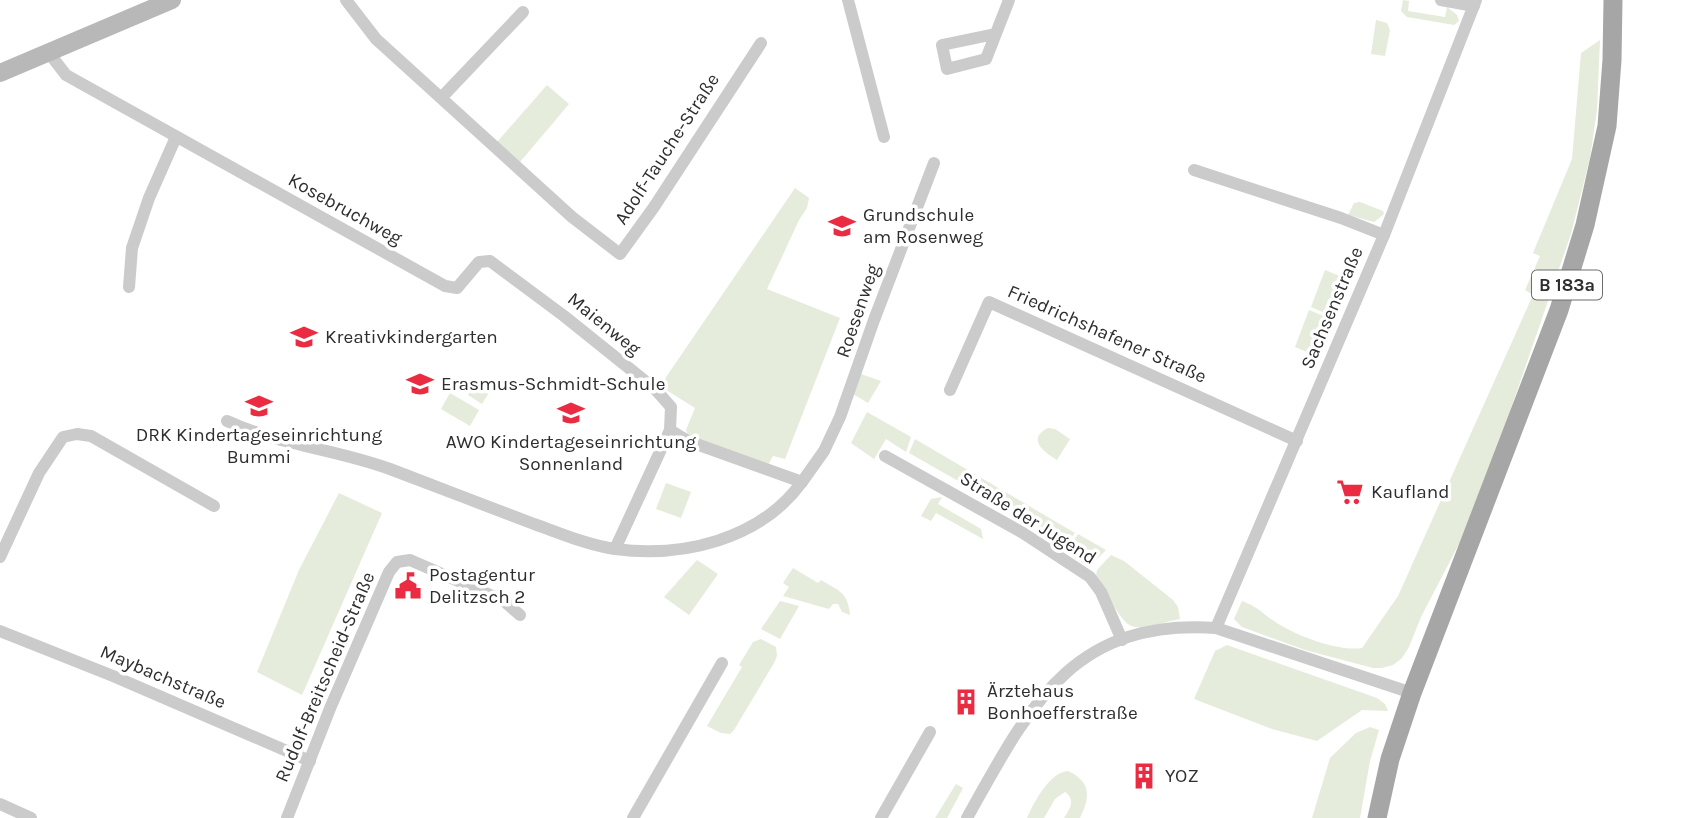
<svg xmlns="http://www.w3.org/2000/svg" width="1694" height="818" viewBox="0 0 1694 818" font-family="Karla,sans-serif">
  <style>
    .green { fill: #e5ecdb }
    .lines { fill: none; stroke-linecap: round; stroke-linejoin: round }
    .street { stroke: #cbcbcb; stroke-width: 12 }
    .secondary { stroke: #b8b8b8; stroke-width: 18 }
    .primary { stroke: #a6a6a6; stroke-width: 19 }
    .labels { text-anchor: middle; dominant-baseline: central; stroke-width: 7; stroke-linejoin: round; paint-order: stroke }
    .shield { fill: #fff; stroke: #6d6d6d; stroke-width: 2 }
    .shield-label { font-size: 18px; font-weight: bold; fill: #2e2e2e }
    .street-label { font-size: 19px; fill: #2e2e2e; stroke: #fff }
    .poi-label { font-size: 19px; fill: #2e2e2e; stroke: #fff; text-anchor: start }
  </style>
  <rect width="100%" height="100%" fill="#fff"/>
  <g class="green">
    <polygon points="1403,0 1409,1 1408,11 1445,17 1447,7 1457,15 1459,21 1454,25 1407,17 1401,11"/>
    <polygon points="1376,20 1387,23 1390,30 1385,56 1371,54"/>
    <path d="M1600 40 1597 110 1590 158 1571 234 1506 423 1460 542 1421 617 1409 647 1402 658 1393 665 1382 668H1373L1305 650 1242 627 1234 619 1242 601C1260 608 1260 612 1274 621 1294 635 1338 652 1362 648L1398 596 1533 295 1525 290 1540 256 1533 253 1572 159 1581 53Z"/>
    <polygon points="547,85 569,104 520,162 497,142"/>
    <polygon points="795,188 809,198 807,208 799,220 767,289 840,318 785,459 773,456 767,467 689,439 686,430 695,408 660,386"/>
    <polygon points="1360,202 1383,211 1384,214 1374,222 1348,215 1354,203"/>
    <polygon points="1325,270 1347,279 1332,316 1311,307"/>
    <polygon points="1309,310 1331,319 1316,356 1295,347"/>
    <polygon points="861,374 881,381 868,403 853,394"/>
    <polygon points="477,379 492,388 482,404 468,395"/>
    <polygon points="450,393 479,410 470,426 441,409"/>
    <polygon points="867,412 911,437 906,452 886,439 874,459 851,443"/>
    <path d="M1048 428 1055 429 1070 439 1057 460C1044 452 1026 439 1048 428Z"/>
    <polygon points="915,439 1075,533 1067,543 909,453"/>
    <polygon points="666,483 691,492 681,518 656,509"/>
    <polygon points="339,493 382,513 302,695 257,672 299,570"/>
    <polygon points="942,497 938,504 981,529 983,539 936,513 931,521 921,516 931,499"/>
    <polygon points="1078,534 1106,550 1093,563 1085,565 1073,557 1077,550 1070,546"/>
    <path d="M1111 555 1124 561 1173 600 1178 607 1180 619C1169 621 1146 628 1136 627 1120 627 1107 589 1096 576L1097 570Z"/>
    <polygon points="697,560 718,574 689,615 664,597"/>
    <path d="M793 568 818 583 821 580C839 591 848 592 850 615L842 612 838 604H833L829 609 783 596 789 587 783 583Z"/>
    <polygon points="780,601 799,606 780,639 761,629"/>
    <polygon points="761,639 776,647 777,656 774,663 734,730 730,734 721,733 707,726 742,667 739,665 753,642"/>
    <polygon points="1227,645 1377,698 1385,704 1388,711 1362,710 1317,741 1272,729 1194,699 1215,651"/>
    <polygon points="1370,727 1379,730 1370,761 1360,818 1312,818 1330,758 1356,733"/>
    <path d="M1068 771C1092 782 1090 798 1080 818H1064C1070 809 1076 800 1065 792L1055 799 1044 818H1027C1034 802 1050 772 1068 771Z"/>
    <polygon points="956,784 963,788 947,818 935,818"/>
  </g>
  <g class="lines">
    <g class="street">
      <polyline points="346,0 376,39 572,217 620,254 654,207 761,43"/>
      <polyline points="848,0 884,137"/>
      <polyline points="1441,0 1474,6"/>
      <polyline points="995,34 942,45 947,69 986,59 1009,0"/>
      <polyline points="49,53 66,75 445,286 457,288 479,262 490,261 564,316 655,389 671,407 670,430 615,549"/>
      <polyline points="442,97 523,12"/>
      <polyline points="1194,170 1341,218 1384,235"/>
      <polyline points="129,287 132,248 149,198 176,137"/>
      <polyline points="950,390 989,302 1297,441"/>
      <path d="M227 421C279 445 336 449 390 469 438 487 486 506 534 524 560 533 587 545 615 549 682 558 760 540 802 482"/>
      <polyline points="670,430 688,441 802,482 824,451 840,417 874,320 934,163"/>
      <polyline points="885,456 1023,533 1090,577 1101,592 1122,640"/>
      <polyline points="0,557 39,473 63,437 77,434 91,436 214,506"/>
      <polyline points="1216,628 1384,235 1476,0"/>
      <polyline points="0,631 113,676 310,761"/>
      <polyline points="0,804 31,818"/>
      <polyline points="287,818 331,706 389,572 397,562 410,560 504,601 520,615"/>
      <polyline points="633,818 722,663"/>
      <polyline points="881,818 930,732"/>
      <path d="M967 818C1028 709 1071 618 1216 628L1412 693"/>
    </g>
    <polyline class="secondary" points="0,73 172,0"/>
    <polyline class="primary" points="1377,818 1390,759 1412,693 1559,310 1585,225 1607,126 1612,60 1613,0"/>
  </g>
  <defs>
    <g id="school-bare" transform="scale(2.1)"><path d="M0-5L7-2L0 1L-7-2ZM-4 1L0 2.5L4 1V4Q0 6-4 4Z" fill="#ea2b42" stroke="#fff" stroke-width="2.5" paint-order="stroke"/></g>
    <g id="supermarket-bare" transform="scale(2.1)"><path d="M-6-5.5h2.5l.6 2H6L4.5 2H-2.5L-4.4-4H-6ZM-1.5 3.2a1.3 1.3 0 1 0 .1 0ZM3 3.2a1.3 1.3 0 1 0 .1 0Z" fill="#ea2b42" stroke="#fff" stroke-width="2.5" paint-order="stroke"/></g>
    <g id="civic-bare" transform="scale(2.1)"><path d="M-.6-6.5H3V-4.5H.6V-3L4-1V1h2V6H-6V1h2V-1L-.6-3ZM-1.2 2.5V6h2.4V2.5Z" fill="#ea2b42" stroke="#fff" stroke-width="2.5" paint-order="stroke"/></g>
    <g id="building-bare" transform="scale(2.1)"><path d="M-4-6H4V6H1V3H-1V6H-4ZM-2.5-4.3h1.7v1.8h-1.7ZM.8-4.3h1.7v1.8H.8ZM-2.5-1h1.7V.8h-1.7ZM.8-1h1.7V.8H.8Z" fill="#ea2b42" stroke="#fff" stroke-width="2.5" paint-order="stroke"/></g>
  </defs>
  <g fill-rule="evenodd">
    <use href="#school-bare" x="842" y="226"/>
    <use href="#school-bare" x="304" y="337"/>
    <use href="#school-bare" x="420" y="384"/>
    <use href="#school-bare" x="259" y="406"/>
    <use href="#school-bare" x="571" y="413"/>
    <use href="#supermarket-bare" x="1350" y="492"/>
    <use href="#civic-bare" x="408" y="586"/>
    <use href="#building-bare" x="966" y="702"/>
    <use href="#building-bare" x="1144" y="776"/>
  </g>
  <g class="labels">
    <rect class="shield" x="1532" y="270.5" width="70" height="29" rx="5"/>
    <g class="shield-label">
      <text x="1567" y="285">B 183a</text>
    </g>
    <g class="street-label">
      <text transform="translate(667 149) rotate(-57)">Adolf-Tauche-Straße</text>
      <text transform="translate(345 209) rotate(29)">Kosebruchweg</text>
      <text transform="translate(1332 308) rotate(-67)">Sachsenstraße</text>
      <text transform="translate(858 311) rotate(-71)">Roesenweg</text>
      <text transform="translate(604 324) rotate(39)">Maienweg</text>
      <text transform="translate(1107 334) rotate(24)">Friedrichshafener Straße</text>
      <text transform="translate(1028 518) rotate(32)">Straße der Jugend</text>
      <text transform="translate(163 677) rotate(23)">Maybachstraße</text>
      <text transform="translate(325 677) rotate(-67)">Rudolf-Breitscheid-Straße</text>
    </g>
    <g class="poi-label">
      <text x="863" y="215">Grundschule<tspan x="863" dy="22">am Rosenweg</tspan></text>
      <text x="325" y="337">Kreativkindergarten</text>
      <text x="441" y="384">Erasmus-Schmidt-Schule</text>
      <text x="259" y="435" text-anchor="middle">DRK Kindertageseinrichtung<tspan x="259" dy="22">Bummi</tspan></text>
      <text x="571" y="442" text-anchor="middle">AWO Kindertageseinrichtung<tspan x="571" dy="22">Sonnenland</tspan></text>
      <text x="1371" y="492">Kaufland</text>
      <text x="429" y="575">Postagentur<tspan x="429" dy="22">Delitzsch 2</tspan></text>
      <text x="987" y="691">Ärztehaus<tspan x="987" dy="22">Bonhoefferstraße</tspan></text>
      <text x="1165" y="776">YOZ</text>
    </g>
  </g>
</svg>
